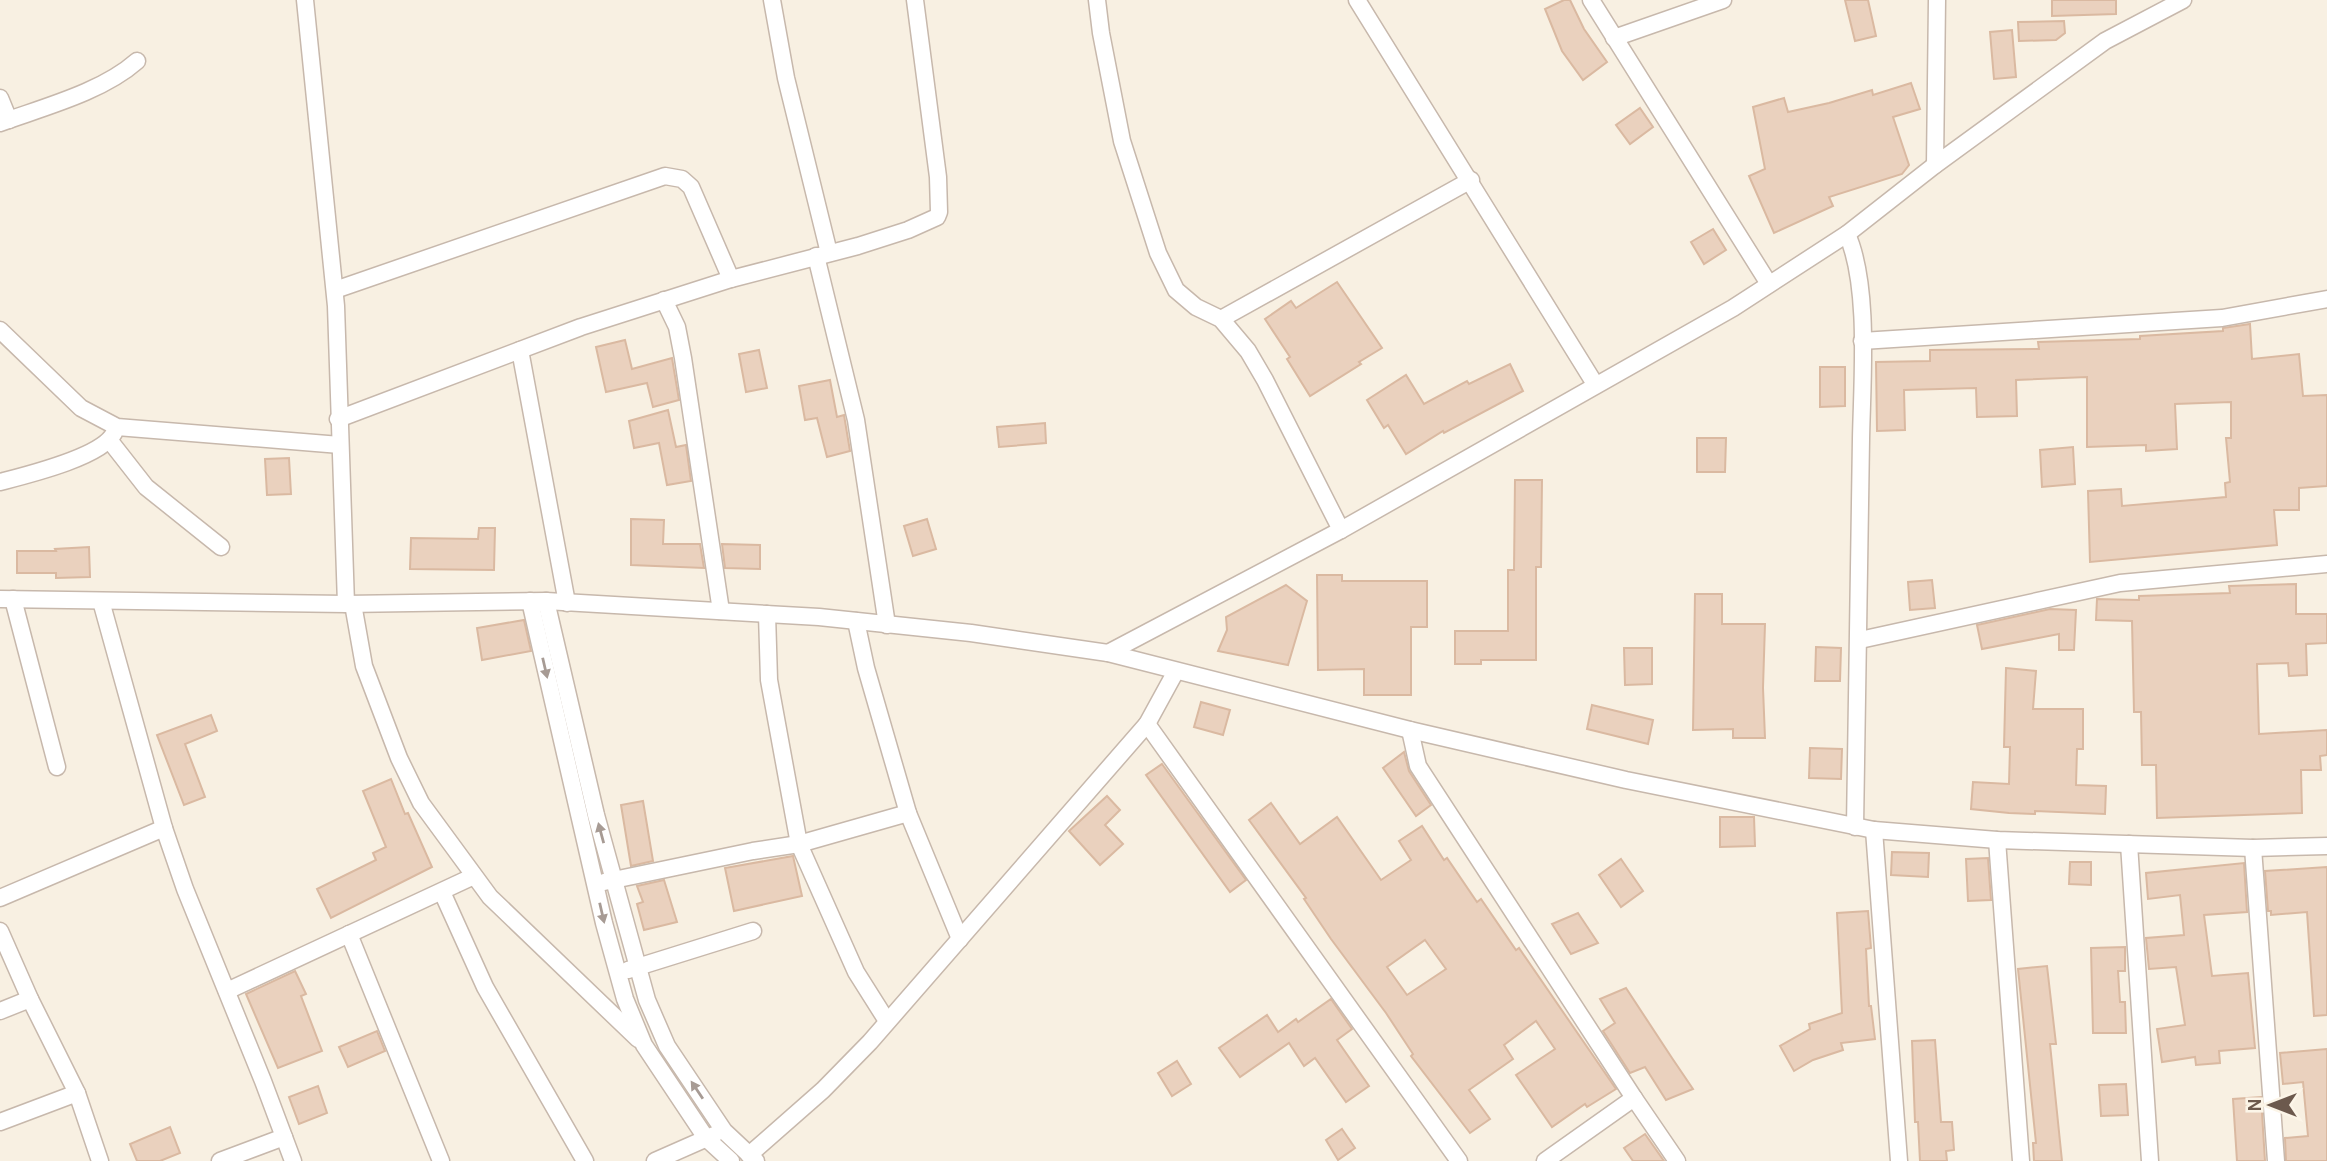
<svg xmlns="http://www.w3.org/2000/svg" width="2327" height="1161" viewBox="0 0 2327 1161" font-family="Karla,sans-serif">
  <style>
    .building { fill: #ead1be; stroke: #dab9a1; stroke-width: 2; fill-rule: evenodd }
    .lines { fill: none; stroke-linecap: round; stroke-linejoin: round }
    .minor-casing { stroke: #c7b8ac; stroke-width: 19 }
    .minor { stroke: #fff; stroke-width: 16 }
    .oneway { fill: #a79b94 }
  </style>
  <rect width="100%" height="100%" fill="#f8f0e2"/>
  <g class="building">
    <polygon points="1564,0 1570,0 1584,29 1607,62 1583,80 1562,51 1545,9"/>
    <polygon points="1845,0 1868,0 1876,36 1855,41"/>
    <polygon points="2052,0 2116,0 2116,14 2052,16"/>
    <polygon points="2064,21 2065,33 2056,40 2019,41 2018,22"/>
    <polygon points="2012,30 2016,77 1994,79 1990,32"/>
    <polygon points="1911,83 1920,109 1893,117 1909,165 1902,174 1829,197 1833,206 1774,233 1749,176 1765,169 1753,107 1784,98 1788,112 1829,103 1872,90 1873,95"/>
    <polygon points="1640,108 1653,127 1630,144 1616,125"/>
    <polygon points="1713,229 1726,250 1704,264 1691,242"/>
    <polygon points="1337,282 1382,348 1359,362 1361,364 1310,396 1287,359 1290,357 1265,319 1291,301 1296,308"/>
    <polygon points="2250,324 2252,359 2299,354 2303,396 2327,395 2327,486 2299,488 2299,510 2274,510 2277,545 2090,562 2088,491 2121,489 2122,506 2226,497 2225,483 2230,482 2226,438 2231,438 2231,402 2175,404 2177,449 2146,451 2146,445 2087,447 2087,377 2016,380 2017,416 1977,417 1976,388 1904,390 1905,430 1877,431 1876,362 1930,361 1930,350 2039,349 2038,342 2140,339 2140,336 2223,331 2223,328"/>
    <polygon points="625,340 632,369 672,358 679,400 653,407 647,383 606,392 596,347"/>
    <polygon points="759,350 767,388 746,392 739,354"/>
    <polygon points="1510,364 1523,391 1444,433 1443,431 1406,454 1388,425 1384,428 1367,400 1406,375 1424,404 1467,381 1469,384"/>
    <polygon points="1820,367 1845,367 1845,406 1820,407"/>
    <polygon points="830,380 837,417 844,415 850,451 827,457 817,418 805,420 799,386"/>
    <polygon points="668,410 676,447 686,445 691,481 667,485 659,443 634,448 629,421"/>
    <polygon points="1045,423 1046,443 999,447 997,427"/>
    <polygon points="1697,438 1726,438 1725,472 1697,472"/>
    <polygon points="2073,447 2075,484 2042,487 2040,450"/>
    <polygon points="289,458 291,494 267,495 265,459"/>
    <polygon points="1515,480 1542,480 1541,567 1536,567 1536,660 1481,660 1481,664 1455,664 1455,631 1508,631 1508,570 1514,570"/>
    <polygon points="631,519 664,520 663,544 700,544 704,568 631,565"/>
    <polygon points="927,519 936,549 913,556 904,526"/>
    <polygon points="479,528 495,528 494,570 410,569 411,538 478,539"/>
    <polygon points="722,544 760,545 760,569 725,568"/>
    <polygon points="89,547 90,577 56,578 56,573 17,573 17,551 56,551 55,549"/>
    <polygon points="1317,575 1342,575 1342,581 1427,581 1427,627 1411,627 1411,695 1364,695 1364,669 1318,670"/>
    <polygon points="1932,580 1935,608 1910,610 1908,582"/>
    <polygon points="2296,584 2296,614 2327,614 2327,643 2306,644 2307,675 2289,676 2288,663 2257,664 2259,734 2327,730 2327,755 2320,756 2321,770 2301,770 2302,813 2157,818 2156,765 2142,765 2141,712 2134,712 2132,621 2096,620 2097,599 2139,600 2139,596 2230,593 2229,586"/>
    <polygon points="1286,585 1307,601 1288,665 1218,651 1227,630 1226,617"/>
    <polygon points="1695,594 1722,594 1722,624 1765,624 1763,688 1765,738 1733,738 1733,729 1693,730"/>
    <polygon points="2050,609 2076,610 2074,650 2059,650 2059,634 1982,649 1977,625"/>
    <polygon points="524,620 531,651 482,660 477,628"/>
    <polygon points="1816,647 1841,648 1840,681 1815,681"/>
    <polygon points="1624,648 1652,648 1652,684 1625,685"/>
    <polygon points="2006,668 2036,671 2033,709 2083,709 2083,749 2077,749 2076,785 2106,786 2105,814 2035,811 2035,814 2009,813 1971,809 1973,782 2009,784 2010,747 2004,747"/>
    <polygon points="1201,702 1230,710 1223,735 1194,727"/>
    <polygon points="1592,705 1653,720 1648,744 1587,729"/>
    <polygon points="211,715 217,731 185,744 205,797 184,805 157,735"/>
    <polygon points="1810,748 1842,749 1841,779 1809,778"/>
    <polygon points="1404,752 1409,771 1431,805 1416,816 1383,768"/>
    <polygon points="1162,764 1246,880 1230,892 1146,775"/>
    <polygon points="391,779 405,814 408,813 432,867 331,918 317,889 376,860 373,853 386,847 363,791"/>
    <polygon points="1107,796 1120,810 1105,825 1123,844 1100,865 1069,831"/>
    <polygon points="643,801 653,861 631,866 621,805"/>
    <path d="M1271 803 1300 844 1337 817 1381 880 1411 860 1399 841 1422 826 1444 860 1447 858 1477 902 1481 899 1516 950 1519 948 1616 1089 1587 1107 1585 1104 1552 1127 1516 1075 1555 1049 1536 1021 1504 1045 1513 1059 1469 1090 1490 1119 1470 1133 1411 1056 1413 1054 1386 1013 1331 939 1304 899 1306 898 1249 820ZM1425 940 1446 969 1407 995 1387 967Z"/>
    <polygon points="1720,817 1754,817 1755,846 1720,847"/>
    <polygon points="1892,852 1929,853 1928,877 1891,875"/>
    <polygon points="793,856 802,896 734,911 725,868"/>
    <polygon points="1988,858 1991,900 1968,901 1966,859"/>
    <polygon points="1621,859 1643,891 1621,907 1599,875"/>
    <polygon points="2070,862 2091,862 2091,885 2069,884"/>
    <polygon points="2244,863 2247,912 2204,915 2212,976 2248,973 2255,1048 2219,1051 2220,1063 2196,1065 2195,1057 2162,1062 2157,1029 2185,1025 2176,967 2149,969 2146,938 2184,935 2180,895 2148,899 2146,873"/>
    <polygon points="2327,867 2327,1015 2314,1016 2307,912 2271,915 2271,911 2268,911 2265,871"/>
    <polygon points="664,880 677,922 644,930 637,904 643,902 637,886"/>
    <polygon points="1868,911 1871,948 1866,949 1869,1006 1871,1006 1875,1039 1841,1043 1843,1050 1813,1060 1794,1071 1780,1046 1810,1029 1809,1024 1842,1013 1837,913"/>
    <polygon points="1578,913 1598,943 1571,954 1552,924"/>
    <polygon points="2125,947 2125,971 2118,971 2120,1002 2125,1002 2126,1033 2093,1033 2091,948"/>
    <polygon points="2047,966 2056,1044 2050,1044 2062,1161 2034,1161 2033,1143 2036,1143 2018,969"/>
    <polygon points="295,971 306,994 301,996 322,1051 278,1068 246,994"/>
    <polygon points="1626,988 1672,1058 1693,1089 1666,1100 1645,1067 1630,1073 1603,1031 1615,1023 1600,999"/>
    <polygon points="1331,999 1352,1029 1337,1040 1369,1086 1346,1102 1315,1058 1304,1066 1289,1043 1240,1077 1219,1048 1267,1015 1278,1032 1296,1019 1298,1022"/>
    <polygon points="377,1031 385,1051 348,1067 339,1047"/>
    <polygon points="1935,1040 1941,1122 1952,1122 1954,1150 1946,1151 1947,1161 1920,1161 1918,1122 1915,1122 1912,1041"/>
    <polygon points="2327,1049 2327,1161 2286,1161 2285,1138 2308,1136 2303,1082 2283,1084 2280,1053"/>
    <polygon points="1177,1061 1191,1084 1172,1096 1158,1073"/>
    <polygon points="2126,1084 2128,1115 2101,1116 2099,1085"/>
    <polygon points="318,1086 327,1113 299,1124 289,1097"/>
    <polygon points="2261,1097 2265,1161 2237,1161 2233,1099"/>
    <polygon points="170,1127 180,1153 160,1161 137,1161 130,1144"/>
    <polygon points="1342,1129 1355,1148 1338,1160 1326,1140"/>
    <polygon points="1645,1134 1664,1161 1633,1161 1624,1148"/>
  </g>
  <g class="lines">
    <g class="minor-casing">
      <g id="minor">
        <polyline points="305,0 336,306 346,604"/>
        <polyline points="772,0 786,78 829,253"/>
        <polyline points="1097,0 1101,33 1122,141 1158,253 1176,290 1196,307 1221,319 1248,351 1265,380 1341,530"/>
        <polyline points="1357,0 1595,384"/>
        <polyline points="1591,0 1769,284"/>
        <polyline points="1614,38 1723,0"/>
        <polyline points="0,98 9,120"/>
        <path d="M0 123C44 107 102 92 137 61"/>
        <polyline points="1935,165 1937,0"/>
        <path d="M1847 234C1870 286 1862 381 1861 439 1860 568 1858 697 1855 827"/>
        <polyline points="816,256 856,420 887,625"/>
        <polyline points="335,290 665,176 682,179 691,187 731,279"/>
        <polyline points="664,300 677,327 683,358 721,611"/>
        <polyline points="1221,319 1471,180"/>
        <polyline points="0,330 81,408 117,427 340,445"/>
        <polyline points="1862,341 2222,318 2327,299"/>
        <polyline points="520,350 567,603"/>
        <polyline points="338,419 581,327 731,279 858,246 908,230 937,217 939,212 938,177 915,0"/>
        <polyline points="110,441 146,487 221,547"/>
        <path d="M0 482C27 475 102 457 114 433"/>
        <polyline points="0,599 346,604 546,601 819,617 971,633 1108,653 1410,730 1626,780 1874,830 1997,840 2253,848 2327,846"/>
        <polyline points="13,599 57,767"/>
        <polyline points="101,601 164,828 185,889 263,1081 293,1161"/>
        <polyline points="530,601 604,923 625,999 644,1045 706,1138 731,1161"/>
        <polyline points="546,601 596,815 647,1000 667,1046 724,1131 756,1161"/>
        <polyline points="353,604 364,666 399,758 421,803 490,897 638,1039"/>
        <polyline points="767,614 769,680 799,844 856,972 887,1021"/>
        <polyline points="856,621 866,668 908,813"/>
        <polyline points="1860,640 2120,583 2327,564"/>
        <polyline points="1108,653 1341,530 1733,308 1847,234 1935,165 2105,41 2183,0"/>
        <polyline points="1147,724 1459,1161"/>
        <polyline points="1410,730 1418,766 1634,1098 1677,1161"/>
        <polyline points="1874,830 1899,1161"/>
        <polyline points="1997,840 2021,1161"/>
        <polyline points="2129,844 2150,1161"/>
        <polyline points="2253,848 2276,1161"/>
        <polyline points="604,882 753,851 799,844 908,813 960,939"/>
        <polyline points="442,892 485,987 585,1161"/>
        <polyline points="0,898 164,828"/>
        <polyline points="0,931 30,999 77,1093 100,1161"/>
        <polyline points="349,934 441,1161"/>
        <polyline points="628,970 753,931"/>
        <polyline points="227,991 474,876"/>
        <polyline points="0,1011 30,999"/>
        <polyline points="0,1122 77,1093"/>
        <polyline points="749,1155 823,1090 870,1042 1147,724 1176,671"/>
        <polyline points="220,1161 284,1137"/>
        <polyline points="655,1161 714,1135"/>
        <polyline points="1545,1161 1634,1098"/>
      </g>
    </g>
    <use href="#minor" class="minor"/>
  </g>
  <defs><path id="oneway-solid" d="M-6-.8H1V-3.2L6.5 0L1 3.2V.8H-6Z" transform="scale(1.75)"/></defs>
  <g class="oneway">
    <use href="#oneway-solid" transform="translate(545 668) rotate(77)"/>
    <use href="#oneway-solid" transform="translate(601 833) rotate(-105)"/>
    <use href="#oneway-solid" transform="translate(602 913) rotate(77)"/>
    <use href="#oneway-solid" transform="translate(697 1090) rotate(-124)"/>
  </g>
  <g transform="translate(2271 1105) rotate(270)" stroke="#fcf5e8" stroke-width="5" paint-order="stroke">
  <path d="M0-5L12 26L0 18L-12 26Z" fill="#6c594d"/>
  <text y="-10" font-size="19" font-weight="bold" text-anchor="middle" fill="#6c594d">N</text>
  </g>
</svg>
